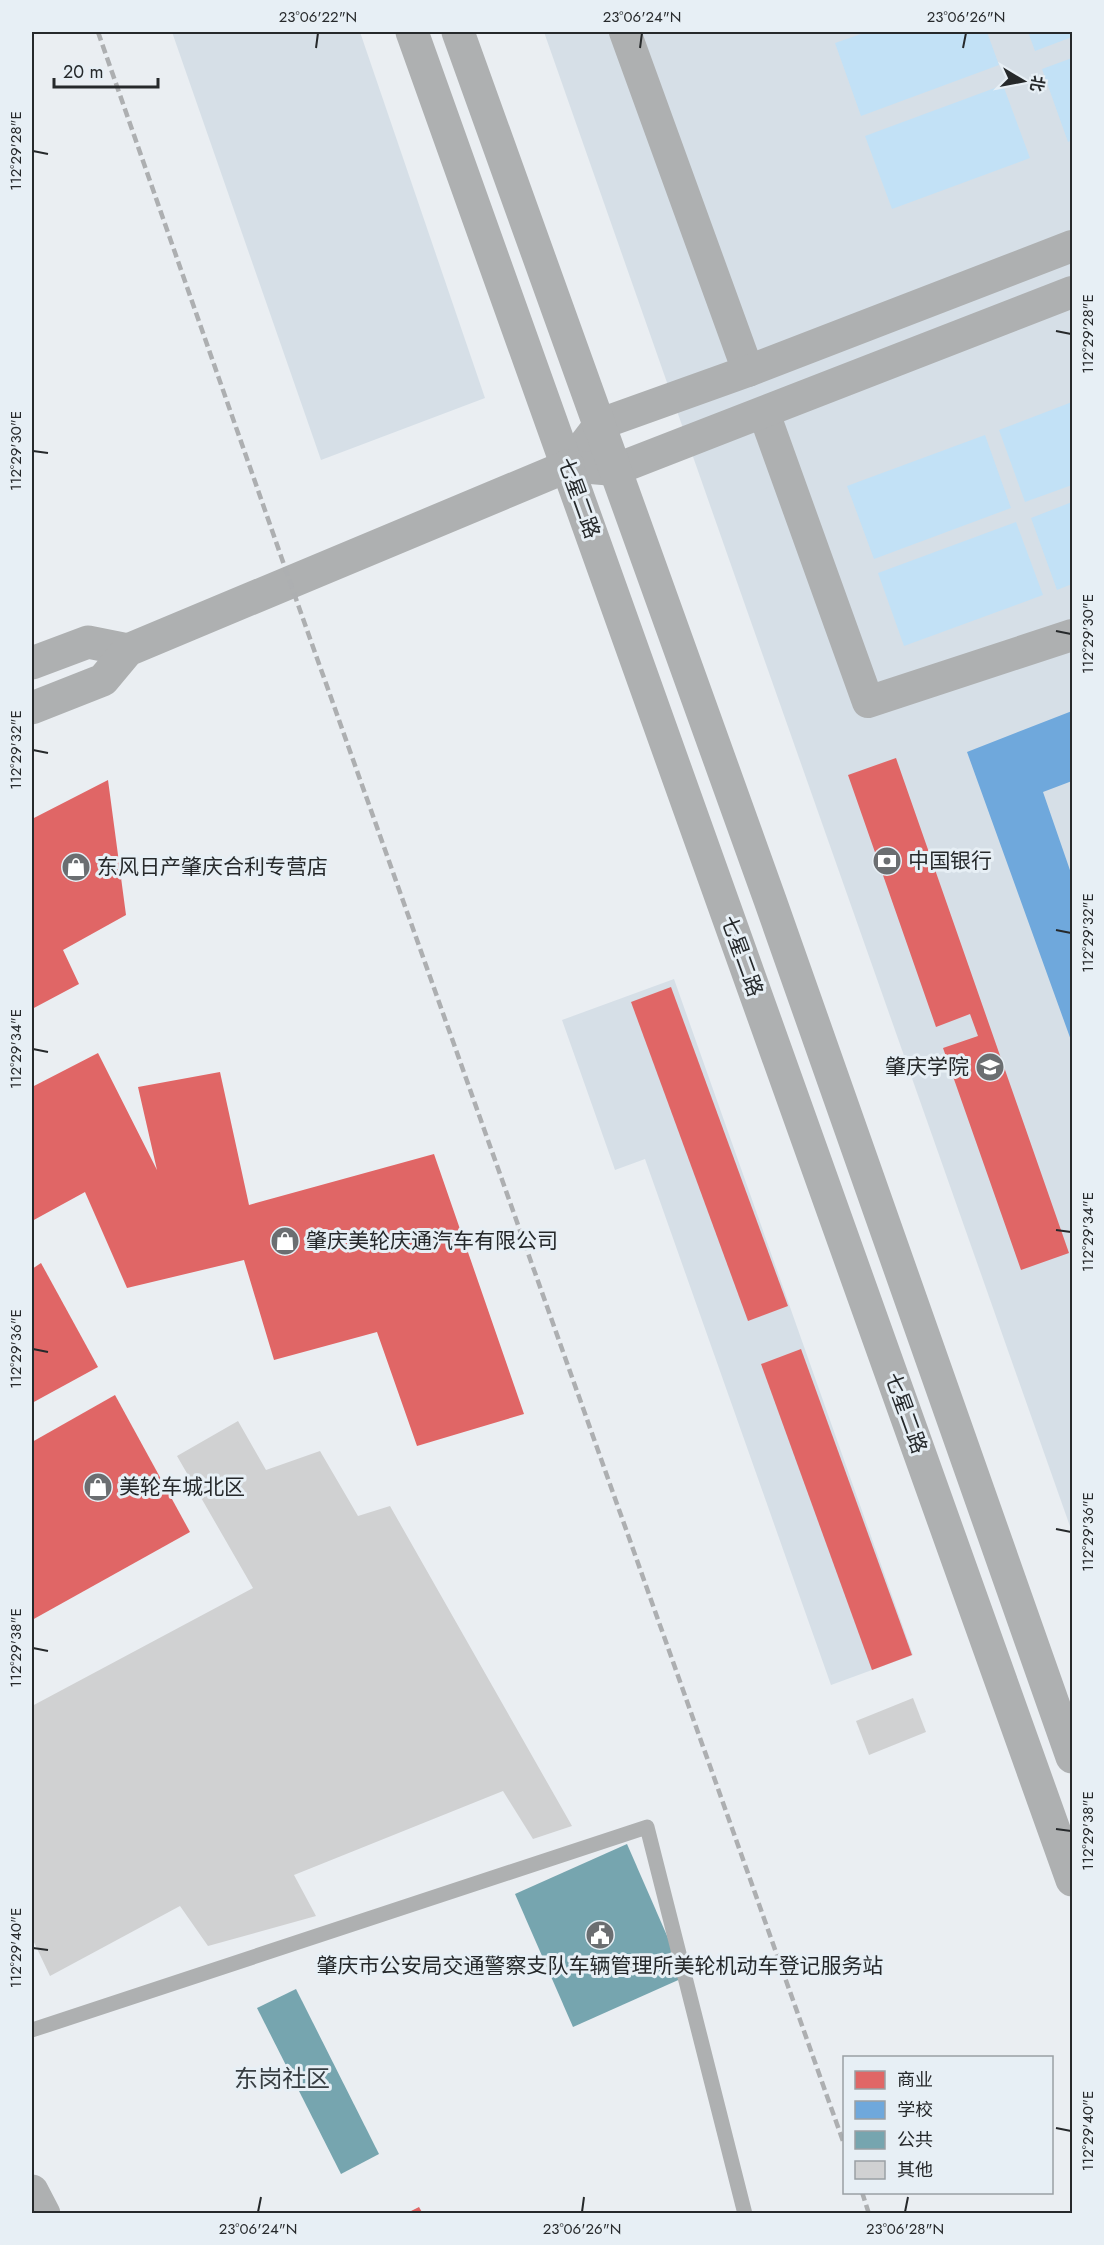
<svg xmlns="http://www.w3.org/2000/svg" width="1104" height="2245" viewBox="0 0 1104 2245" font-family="Jost,'Noto Sans SC',sans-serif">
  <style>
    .built { fill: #d6dfe7 }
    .green { fill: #c2e1f6 }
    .shops { fill: #e06666 }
    .schools { fill: #6fa8dc }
    .public { fill: #76a5af }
    .building { fill: #d0d1d2 }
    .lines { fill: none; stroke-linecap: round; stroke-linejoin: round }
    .service { stroke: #aeb0b1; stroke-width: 15 }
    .minor { stroke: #aeb0b1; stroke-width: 32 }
    .tertiary { stroke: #aeb0b1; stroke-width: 33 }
    .rail { stroke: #adafb1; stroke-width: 4.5; stroke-dasharray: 9 4.5; stroke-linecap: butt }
    .ticks { fill: none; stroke: #26292b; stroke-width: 2 }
    .labels { text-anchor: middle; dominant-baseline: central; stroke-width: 6; stroke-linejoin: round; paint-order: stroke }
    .street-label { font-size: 21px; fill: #26292b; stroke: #e7eff5 }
    .poi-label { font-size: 21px; fill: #26292b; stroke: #e7eff5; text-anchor: start }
    .quarter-label { font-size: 24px; fill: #373e42; stroke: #e7eff5 }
    .neatline { fill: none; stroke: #26292b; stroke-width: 2 }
    .ticks-label { font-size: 15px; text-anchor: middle; fill: #26292b }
  </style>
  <rect width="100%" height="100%" fill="#eaeef2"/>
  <g class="built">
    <polygon points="172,32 360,32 485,398 321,460"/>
    <polygon points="544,32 1072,32 1072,1532 744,602"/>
    <polygon points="674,979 913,1655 831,1685 645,1159 615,1170 562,1020"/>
  </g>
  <g class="green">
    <polygon points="867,32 987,32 999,65 861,116 835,43"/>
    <polygon points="1028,32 1072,32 1072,37 1035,51"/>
    <polygon points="1072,58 1072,140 1068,142 1042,69"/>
    <polygon points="1003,85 1030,158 892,209 865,136"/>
    <polygon points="1072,402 1072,485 1025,502 999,430"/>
    <polygon points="985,435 1011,508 874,559 847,486"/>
    <polygon points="1072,502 1072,584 1057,590 1031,518"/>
    <polygon points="1016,522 1043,595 904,646 878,573"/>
  </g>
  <g class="shops">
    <polygon points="896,758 1069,1253 1021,1270 943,1048 978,1036 970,1014 936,1027 848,775"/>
    <polygon points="108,780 126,915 63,950 79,984 32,1009 32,819"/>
    <polygon points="671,987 788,1306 748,1321 631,1002"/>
    <polygon points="98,1053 157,1170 138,1087 220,1072 249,1205 434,1154 524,1414 417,1446 377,1332 274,1360 244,1260 127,1288 85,1192 32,1221 32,1087"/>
    <polygon points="41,1263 98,1367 32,1403 32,1269"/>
    <polygon points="801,1349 912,1655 872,1670 761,1364"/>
    <polygon points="115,1395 190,1532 32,1620 32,1442"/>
    <polygon points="419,2207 423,2214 405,2214"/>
  </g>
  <polygon class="schools" points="1072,711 1072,781 1043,792 1072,876 1072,1043 967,752"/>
  <g class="public">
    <polygon points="627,1844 685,1977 573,2027 515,1894"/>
    <polygon points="296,1989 379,2154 341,2174 257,2008"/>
  </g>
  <g class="building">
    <polygon points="238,1421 266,1470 320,1451 358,1516 390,1506 572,1826 533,1839 503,1791 294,1875 316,1916 208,1946 180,1906 50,1976 32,1938 32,1706 253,1588 177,1456"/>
    <polygon points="913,1698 926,1732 869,1755 856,1721"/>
  </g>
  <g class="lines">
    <polyline class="service" points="32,2030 647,1827 745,2214"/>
    <g class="minor">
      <polyline points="625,32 748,371"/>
      <polyline points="764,413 868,702 1072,635"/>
      <polyline points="568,466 600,424 748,371 1072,246"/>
      <polyline points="568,466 614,470 1072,292"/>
    </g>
    <g class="tertiary">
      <polyline points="412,32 1072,1880"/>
      <polyline points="458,32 770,900 1072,1757"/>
      <polyline points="32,663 88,642 128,650"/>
      <polyline points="32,708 103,680 128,650 568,466"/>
      <polyline points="32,2191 44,2214"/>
    </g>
    <g class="rail">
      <polyline points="98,32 290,582 844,2144"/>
      <polyline points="862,2192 869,2214"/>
    </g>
  </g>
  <path class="ticks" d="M316 48 318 33M640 48 642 33M963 48 966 33M33 151 48 154M1056 331 1071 334M33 451 48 453M1056 631 1071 634M33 750 48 753M1056 930 1071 933M33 1049 48 1052M1056 1230 1071 1232M33 1349 48 1352M1056 1529 1071 1532M33 1648 48 1651M1056 1829 1071 1831M33 1948 48 1950M1056 2128 1071 2131M258 2212 261 2197M582 2212 584 2197M905 2212 908 2197"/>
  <defs>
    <g id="bank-disc" transform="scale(1.5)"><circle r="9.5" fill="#6b6e71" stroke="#e7eff5"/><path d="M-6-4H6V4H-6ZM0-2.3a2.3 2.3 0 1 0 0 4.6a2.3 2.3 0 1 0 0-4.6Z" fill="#fff"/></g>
    <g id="shop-disc" transform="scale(1.5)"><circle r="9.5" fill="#6b6e71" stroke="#e7eff5"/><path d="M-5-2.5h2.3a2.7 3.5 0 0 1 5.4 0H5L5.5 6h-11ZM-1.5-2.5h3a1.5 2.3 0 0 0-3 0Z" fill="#fff"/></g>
    <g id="university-disc" transform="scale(1.5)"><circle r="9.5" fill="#6b6e71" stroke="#e7eff5"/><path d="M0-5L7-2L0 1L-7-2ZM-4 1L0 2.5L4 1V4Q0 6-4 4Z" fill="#fff"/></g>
    <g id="civic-disc" transform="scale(1.5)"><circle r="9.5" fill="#6b6e71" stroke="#e7eff5"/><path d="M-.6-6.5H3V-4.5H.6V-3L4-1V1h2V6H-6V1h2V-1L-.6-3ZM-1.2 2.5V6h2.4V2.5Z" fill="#fff"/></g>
  </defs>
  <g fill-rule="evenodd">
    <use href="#bank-disc" x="887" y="861"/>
    <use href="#shop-disc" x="76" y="867"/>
    <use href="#university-disc" x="990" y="1067"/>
    <use href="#shop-disc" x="285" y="1241"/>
    <use href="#shop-disc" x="98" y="1487"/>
    <use href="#civic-disc" x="600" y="1935"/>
  </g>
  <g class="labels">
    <g class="street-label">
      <text transform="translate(579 498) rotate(70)">七星二路</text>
      <text transform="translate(742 956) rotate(70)">七星二路</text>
      <text transform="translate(906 1413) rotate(70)">七星二路</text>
    </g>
    <g class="poi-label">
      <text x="908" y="861">中国银行</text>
      <text x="97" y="867">东风日产肇庆合利专营店</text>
      <text x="969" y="1067" text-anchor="end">肇庆学院</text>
      <text x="306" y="1241">肇庆美轮庆通汽车有限公司</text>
      <text x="119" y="1487">美轮车城北区</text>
      <text x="600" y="1966" text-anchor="middle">肇庆市公安局交通警察支队车辆管理所美轮机动车登记服务站</text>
    </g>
    <g class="quarter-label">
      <text x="282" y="2078">东岗社区</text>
    </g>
  </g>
  <rect width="1104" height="2245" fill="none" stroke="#e7eff5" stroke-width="66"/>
  <rect x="843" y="2056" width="210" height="138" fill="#e7eff5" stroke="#9aa0a4" stroke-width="1.5"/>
  <rect x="855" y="2071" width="30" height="18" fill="#e06666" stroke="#9aa0a4" stroke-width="1.5"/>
  <text x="897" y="2086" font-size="18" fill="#26292b">商业</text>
  <rect x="855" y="2101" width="30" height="18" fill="#6fa8dc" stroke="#9aa0a4" stroke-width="1.5"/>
  <text x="897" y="2116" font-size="18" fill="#26292b">学校</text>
  <rect x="855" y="2131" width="30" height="18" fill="#76a5af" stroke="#9aa0a4" stroke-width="1.5"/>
  <text x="897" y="2146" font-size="18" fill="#26292b">公共</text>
  <rect x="855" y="2161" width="30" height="18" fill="#d0d1d2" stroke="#9aa0a4" stroke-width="1.5"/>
  <text x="897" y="2176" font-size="18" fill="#26292b">其他</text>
  <g transform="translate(1023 81) rotate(100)" stroke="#e7eff5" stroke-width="4.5" paint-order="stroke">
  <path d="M0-4.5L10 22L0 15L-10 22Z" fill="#26292b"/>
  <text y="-9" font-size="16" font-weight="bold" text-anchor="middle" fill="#26292b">北</text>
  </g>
  <path d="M54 78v9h104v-9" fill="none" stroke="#26292b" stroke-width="3"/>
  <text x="63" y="78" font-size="18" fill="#26292b" stroke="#e7eff5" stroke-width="4.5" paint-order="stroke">20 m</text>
  <rect x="33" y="33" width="1038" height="2179" class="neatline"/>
  <g class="ticks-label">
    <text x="318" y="22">23°06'22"N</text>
    <text x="642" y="22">23°06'24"N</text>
    <text x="966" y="22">23°06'26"N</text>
    <text transform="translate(16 151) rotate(-90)" y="5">112°29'28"E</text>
    <text transform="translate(1088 334) rotate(-90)" y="5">112°29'28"E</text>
    <text transform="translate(16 451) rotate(-90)" y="5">112°29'30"E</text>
    <text transform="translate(1088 634) rotate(-90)" y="5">112°29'30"E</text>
    <text transform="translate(16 750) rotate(-90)" y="5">112°29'32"E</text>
    <text transform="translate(1088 933) rotate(-90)" y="5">112°29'32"E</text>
    <text transform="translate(16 1049) rotate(-90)" y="5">112°29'34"E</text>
    <text transform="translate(1088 1232) rotate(-90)" y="5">112°29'34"E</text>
    <text transform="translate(16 1349) rotate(-90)" y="5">112°29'36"E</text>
    <text transform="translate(1088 1532) rotate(-90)" y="5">112°29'36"E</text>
    <text transform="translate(16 1648) rotate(-90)" y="5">112°29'38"E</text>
    <text transform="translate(1088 1831) rotate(-90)" y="5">112°29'38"E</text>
    <text transform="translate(16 1948) rotate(-90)" y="5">112°29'40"E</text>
    <text transform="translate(1088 2131) rotate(-90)" y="5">112°29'40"E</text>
    <text x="258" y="2234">23°06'24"N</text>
    <text x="582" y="2234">23°06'26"N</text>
    <text x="905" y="2234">23°06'28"N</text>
  </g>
</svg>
